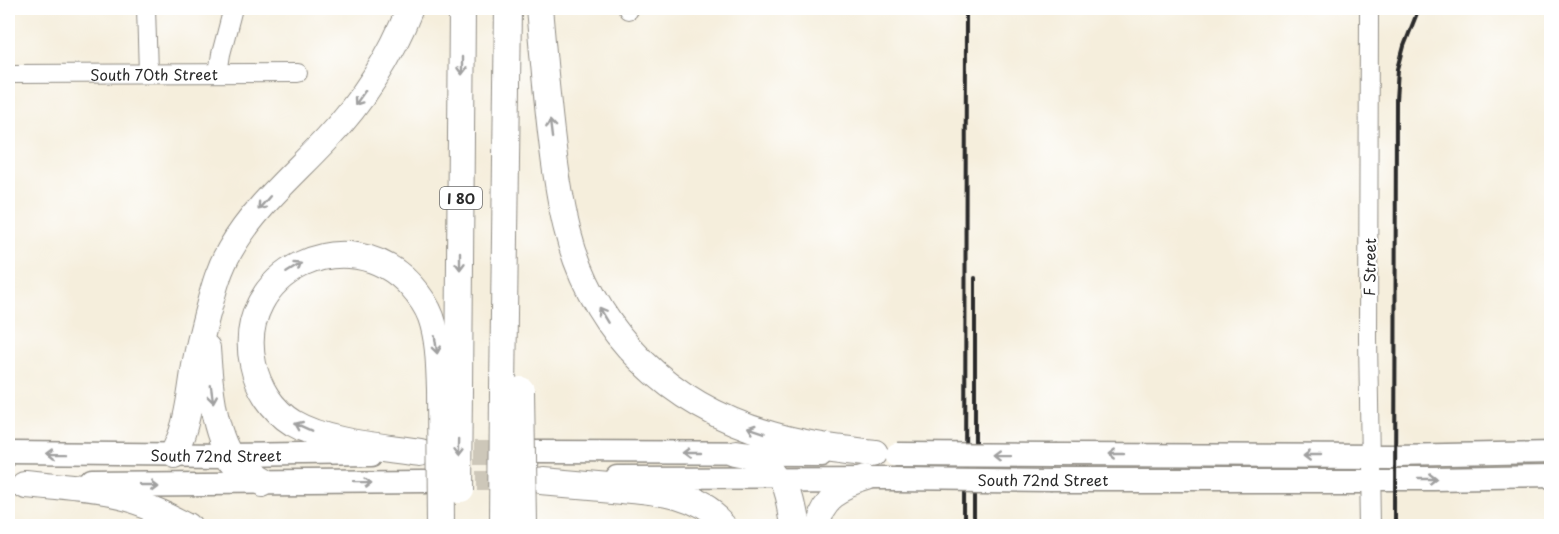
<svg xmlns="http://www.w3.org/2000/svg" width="1559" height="534" viewBox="0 0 1559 534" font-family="'Playpen Sans',sans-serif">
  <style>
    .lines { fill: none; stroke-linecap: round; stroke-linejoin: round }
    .major-tunnel { stroke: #cdc7b9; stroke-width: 22; stroke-dasharray: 22 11; stroke-linecap: butt }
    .minor-casing { stroke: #908c84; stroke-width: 20 }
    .major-casing { stroke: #908c84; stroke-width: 25 }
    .highway-casing { stroke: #908c84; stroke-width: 28 }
    .minor { stroke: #fff; stroke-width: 18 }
    .major { stroke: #fff; stroke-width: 22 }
    .highway { stroke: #fff; stroke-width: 26 }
    .rail { stroke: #2b2b2b; stroke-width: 4 }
    .major-bridge-casing { stroke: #908c84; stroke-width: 25; stroke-linecap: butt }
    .highway-bridge-casing { stroke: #908c84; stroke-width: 28; stroke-linecap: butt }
    .major-bridge { stroke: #fff; stroke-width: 22 }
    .highway-bridge { stroke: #fff; stroke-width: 26 }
    .oneway { stroke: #a0a0a0 }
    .labels { text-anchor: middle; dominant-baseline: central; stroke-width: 4.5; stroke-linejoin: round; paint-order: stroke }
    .shield { fill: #fff; stroke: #6b6b6b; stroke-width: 1.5 }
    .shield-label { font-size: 14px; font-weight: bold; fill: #2b2b2b }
    .street-label { font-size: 15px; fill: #2b2b2b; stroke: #fff }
  </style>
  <rect width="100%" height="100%" fill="#fff"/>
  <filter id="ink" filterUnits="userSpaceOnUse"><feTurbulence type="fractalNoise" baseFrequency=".0167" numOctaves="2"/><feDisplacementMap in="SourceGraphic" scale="12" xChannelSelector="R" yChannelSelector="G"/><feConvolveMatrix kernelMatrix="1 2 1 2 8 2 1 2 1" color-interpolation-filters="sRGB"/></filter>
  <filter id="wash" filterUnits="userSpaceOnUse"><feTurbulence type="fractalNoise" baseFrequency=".008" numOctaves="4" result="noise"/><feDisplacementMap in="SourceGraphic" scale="24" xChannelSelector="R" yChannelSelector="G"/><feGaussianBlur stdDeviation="1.35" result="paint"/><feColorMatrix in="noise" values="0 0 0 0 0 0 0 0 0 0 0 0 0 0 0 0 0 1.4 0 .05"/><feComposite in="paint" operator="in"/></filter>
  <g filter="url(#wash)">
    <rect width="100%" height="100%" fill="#f5eedc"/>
  </g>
  <g filter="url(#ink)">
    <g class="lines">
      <g class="major-tunnel">
        <polyline points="441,452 519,452"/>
        <polyline points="442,481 520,481"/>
      </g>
      <g class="minor-casing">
        <g id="minor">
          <polyline points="146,8 148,73"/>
          <polyline points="628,8 628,10"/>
          <polyline points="1369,8 1368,339 1371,526"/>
          <polyline points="218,73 221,54 233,8"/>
          <path id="s1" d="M8 74 298 73"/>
        </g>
      </g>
      <g class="major-casing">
        <g id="major">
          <polyline points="535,452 823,453"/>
          <path id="s2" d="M8 453 229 455 372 453"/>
          <polyline points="1058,455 1396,456 1552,453"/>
          <polyline points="618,479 896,478"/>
          <polyline points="1056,480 1434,480 1552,478"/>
          <polyline points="90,484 425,481"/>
        </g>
      </g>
      <g class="highway-casing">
        <g id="highway">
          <path d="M539 8C544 62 548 117 556 171 559 190 562 210 567 229 593 333 670 406 772 435 806 445 841 449 875 453"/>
          <path d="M207 348C209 380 213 434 233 460 240 470 251 477 262 483"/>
          <polyline points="459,389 462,8"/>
          <polyline points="503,390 508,8"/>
          <path d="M421 452C382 446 327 443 293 423 272 410 258 388 253 364 233 271 349 217 411 286 419 295 427 306 431 317 439 340 439 365 440 389"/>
          <path d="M736 453C742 454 750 455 756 457 784 468 789 500 793 526"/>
          <path d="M173 455C176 447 181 438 183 430 189 411 191 391 194 372 197 352 202 333 207 314 213 292 218 270 230 250 254 208 292 176 325 141 361 103 391 57 410 8"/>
          <path d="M541 481C564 483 587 485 610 487 653 491 694 493 725 526"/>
          <path d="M25 485C59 489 94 490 127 499 150 505 170 515 191 526"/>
          <path d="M815 526C821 495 840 486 868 478"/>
        </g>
      </g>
      <use href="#minor" class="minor"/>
      <use href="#major" class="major"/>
      <use href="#highway" class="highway"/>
      <g class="rail">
        <polyline points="975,278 975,526"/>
        <polyline points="965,526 966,8"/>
        <polyline points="1395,526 1396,100 1398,69 1404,46 1419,8"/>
      </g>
      <g class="major-bridge-casing">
        <g id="major-bridge">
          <polyline points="897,454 1058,455"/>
          <polyline points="896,478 1056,480"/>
        </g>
      </g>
      <g class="highway-bridge-casing">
        <g id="highway-bridge">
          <polyline points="440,389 441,526"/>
          <polyline points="521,390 523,526"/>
          <polyline points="458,491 459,389"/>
          <polyline points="502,526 503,390"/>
        </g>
      </g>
      <use href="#major-bridge" class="major-bridge"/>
      <use href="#highway-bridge" class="highway-bridge"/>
    </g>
    <defs><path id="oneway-shaft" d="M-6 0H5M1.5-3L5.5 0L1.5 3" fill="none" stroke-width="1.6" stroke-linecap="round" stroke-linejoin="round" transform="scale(1.5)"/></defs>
    <g class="oneway">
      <use href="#oneway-shaft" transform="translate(462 66) rotate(90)"/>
      <use href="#oneway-shaft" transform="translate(360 98) rotate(125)"/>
      <use href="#oneway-shaft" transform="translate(551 129) rotate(-97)"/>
      <use href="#oneway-shaft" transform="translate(264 203) rotate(131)"/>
      <use href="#oneway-shaft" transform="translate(460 261) rotate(90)"/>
      <use href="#oneway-shaft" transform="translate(294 268) rotate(-32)"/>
      <use href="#oneway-shaft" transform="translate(603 315) rotate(-121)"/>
      <use href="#oneway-shaft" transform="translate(436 345) rotate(82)"/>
      <use href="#oneway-shaft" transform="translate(212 394) rotate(82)"/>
      <use href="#oneway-shaft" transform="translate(303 427) rotate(-156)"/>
      <use href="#oneway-shaft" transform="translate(756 430) rotate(-161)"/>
      <use href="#oneway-shaft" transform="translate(458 448) rotate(91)"/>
      <use href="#oneway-shaft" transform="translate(691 453) rotate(-180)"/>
      <use href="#oneway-shaft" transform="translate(55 454) rotate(-179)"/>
      <use href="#oneway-shaft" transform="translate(999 455) rotate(-179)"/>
      <use href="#oneway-shaft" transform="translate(1117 455) rotate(-180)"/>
      <use href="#oneway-shaft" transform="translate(1312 456) rotate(-180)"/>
      <use href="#oneway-shaft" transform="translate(1429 480)"/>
      <use href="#oneway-shaft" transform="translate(362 482) rotate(-1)"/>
      <use href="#oneway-shaft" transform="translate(150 484)"/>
    </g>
  </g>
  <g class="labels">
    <rect class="shield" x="440" y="187" width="42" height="22" rx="4.5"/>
    <g class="shield-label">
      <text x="461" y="198">I 80</text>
    </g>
    <g class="street-label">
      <text stroke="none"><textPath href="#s1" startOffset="146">South 70th Street</textPath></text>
      <text transform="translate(1369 267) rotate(-89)">F Street</text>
      <text stroke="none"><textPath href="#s2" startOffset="208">South 72nd Street</textPath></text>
      <text x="1043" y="479">South 72nd Street</text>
    </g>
  </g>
  <rect width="1559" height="534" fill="none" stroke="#fff" stroke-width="30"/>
</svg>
